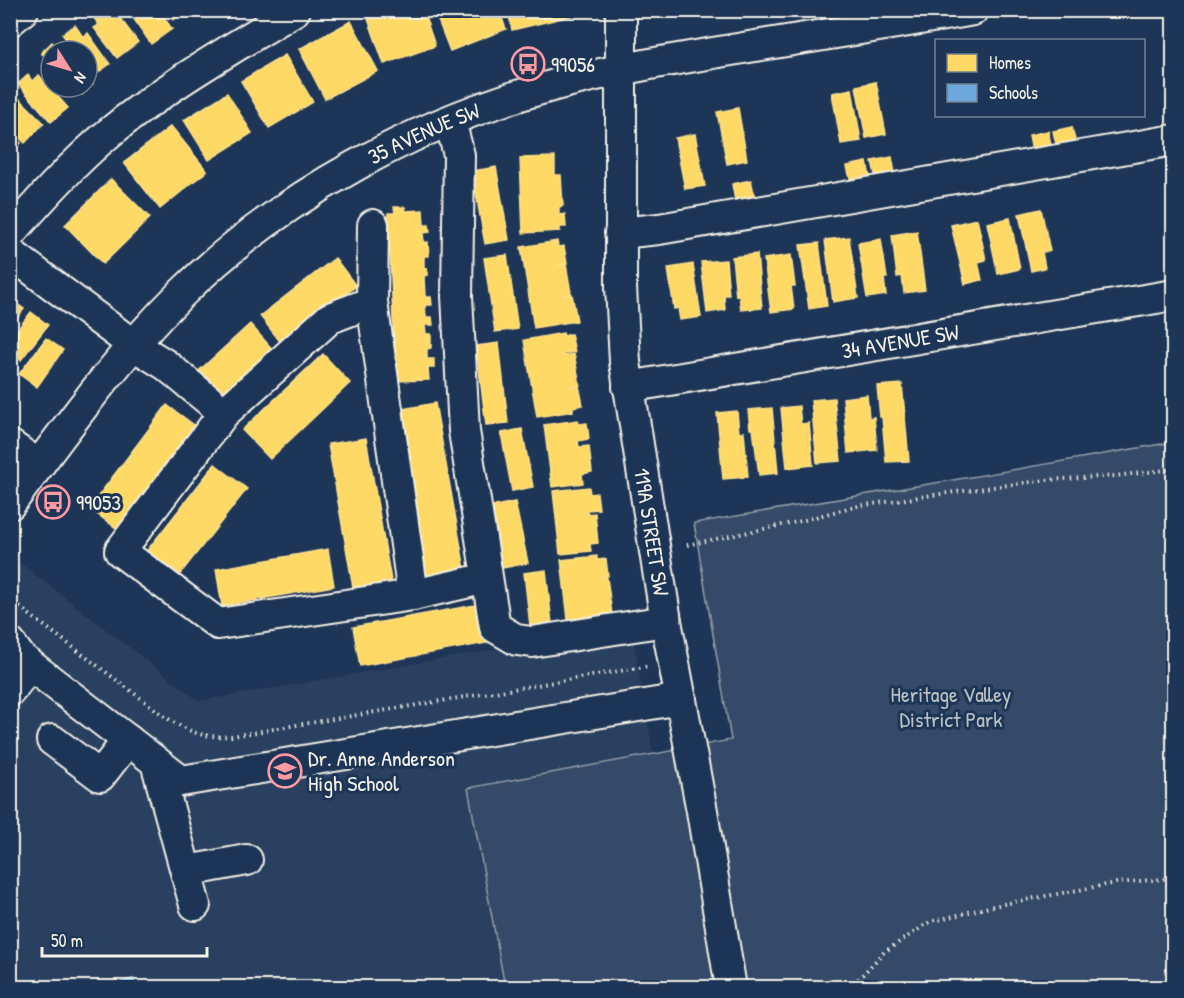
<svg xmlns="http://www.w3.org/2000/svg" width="1184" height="998" viewBox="0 0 1184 998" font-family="'Patrick Hand',sans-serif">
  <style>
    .built { fill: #2a4060 }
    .green { fill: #354a67; stroke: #949ea8; stroke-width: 1.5 }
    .homes { fill: #ffd966; stroke: #fce08d; stroke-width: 1.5 }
    .schools { fill: #6fa8dc; stroke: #97bee0; stroke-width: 1.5 }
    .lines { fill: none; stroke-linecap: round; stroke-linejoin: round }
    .minor-casing { stroke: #f4f1e8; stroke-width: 34 }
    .path { stroke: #f4f1e8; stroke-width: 4; stroke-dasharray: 1.5 4.5; stroke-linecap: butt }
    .minor { stroke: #1d3557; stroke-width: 30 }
    .labels { text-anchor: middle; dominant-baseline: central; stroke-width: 6; stroke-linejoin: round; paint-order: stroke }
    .poi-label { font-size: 22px; fill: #f4f1e8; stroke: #1d3557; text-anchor: start }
    .street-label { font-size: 22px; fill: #f4f1e8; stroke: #1d3557 }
    .park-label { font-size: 22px; fill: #bbbfc1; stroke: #1d3557 }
  </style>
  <rect width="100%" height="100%" fill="#1d3557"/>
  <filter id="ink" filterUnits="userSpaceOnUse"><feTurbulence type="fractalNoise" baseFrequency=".0167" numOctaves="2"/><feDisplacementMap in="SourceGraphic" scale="12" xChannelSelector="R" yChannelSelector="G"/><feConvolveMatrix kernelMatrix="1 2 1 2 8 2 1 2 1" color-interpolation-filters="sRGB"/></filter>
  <g filter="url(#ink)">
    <polygon class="built" points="15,559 199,701 631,626 653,753 468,788 505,987 11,988 10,565"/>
    <polygon class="green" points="1173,442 1173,987 505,987 468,788 731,740 694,523 983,475"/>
    <g class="homes">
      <polygon points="96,10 114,10 138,42 117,58 94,28 99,25 91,14"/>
      <polygon points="159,10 172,29 151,44 129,12"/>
      <polygon points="168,10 187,10 173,20"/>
      <polygon points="392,10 423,10 435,46 384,64 368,19"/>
      <polygon points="434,10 499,10 506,29 450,51"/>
      <polygon points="508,10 574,10 575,15 512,30"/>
      <polygon points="676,10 696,10 697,12 677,16"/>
      <polygon points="727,10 748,10 748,11 728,15"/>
      <polygon points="351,21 378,71 325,99 299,49"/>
      <polygon points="75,25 83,37 88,33 110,64 93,76 87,68 87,51 75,51 62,34"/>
      <polygon points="52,42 61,51 51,51 51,74 42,65 48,59 41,53"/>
      <polygon points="285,55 313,102 269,128 241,81"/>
      <polygon points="28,75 32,81 39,75 68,108 51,122 18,84"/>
      <polygon points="87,78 93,84 82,95 78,91 73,96 64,87 87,87"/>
      <polygon points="876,82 886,134 866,138 856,86"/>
      <polygon points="10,89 44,123 25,143 10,129"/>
      <polygon points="852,89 861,141 841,144 832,93"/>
      <polygon points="227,93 252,133 209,160 184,120"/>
      <polygon points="738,108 747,160 727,164 717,112"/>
      <polygon points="171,126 207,171 160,209 124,163"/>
      <polygon points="1072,127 1077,149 1058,153 1053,131"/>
      <polygon points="1048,131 1053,153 1033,157 1029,135"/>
      <polygon points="10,132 21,143 11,153 14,155 10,158"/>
      <polygon points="695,134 705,186 685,189 675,138"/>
      <polygon points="555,157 555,175 561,175 563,206 559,207 559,215 565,214 566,227 560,227 560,231 523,233 520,158"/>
      <polygon points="892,157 896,179 877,183 872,161"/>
      <polygon points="867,162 871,183 852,187 847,166"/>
      <polygon points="496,167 509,240 485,244 472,171"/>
      <polygon points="111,179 150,218 103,264 65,225"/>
      <polygon points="751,180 756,202 736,206 732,184"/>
      <polygon points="394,207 405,207 405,211 423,210 424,225 429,225 430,232 423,233 424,243 428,242 429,256 424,256 424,268 427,268 428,275 424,276 425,297 431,297 432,305 425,305 426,317 432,317 433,325 425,325 426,334 431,334 431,348 427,349 427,359 434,359 434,368 428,368 429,380 396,381 388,213 395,213"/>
      <polygon points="1041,209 1050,251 1042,252 1045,268 1031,271 1019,214"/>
      <polygon points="1010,218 1020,269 998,274 987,223"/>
      <polygon points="977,219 986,260 978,262 982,280 965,284 951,225"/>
      <polygon points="917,231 925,290 904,293 902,276 897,277 892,235"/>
      <polygon points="849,237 858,298 833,302 825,240"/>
      <polygon points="881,239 887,278 884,278 886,295 867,298 858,243"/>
      <polygon points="557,241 558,247 564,246 567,264 557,265 566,264 571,293 562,295 572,294 577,321 534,328 521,247"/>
      <polygon points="819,243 827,306 809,309 800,245"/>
      <polygon points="757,254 762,308 741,310 739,296 736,296 732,257"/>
      <polygon points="507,255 518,329 495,332 484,258"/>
      <polygon points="791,255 795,286 791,286 794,309 771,312 764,259"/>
      <polygon points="335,258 356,286 282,344 260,316"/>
      <polygon points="726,260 729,295 724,295 725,310 707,313 701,262"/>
      <polygon points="693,264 701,317 680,320 678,308 674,309 668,268"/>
      <polygon points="10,299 24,309 10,327"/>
      <polygon points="31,312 48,325 21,360 10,352 10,339"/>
      <polygon points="250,324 274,351 216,404 192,377"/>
      <polygon points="563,333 564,336 571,334 575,352 563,354 563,356 574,354 580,385 569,388 579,386 583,405 573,407 573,411 537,417 524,340"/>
      <polygon points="46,338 63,350 37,387 19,374"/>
      <polygon points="499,343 508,423 486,425 476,346"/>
      <polygon points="323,354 350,383 270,459 242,430"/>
      <polygon points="902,384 909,461 886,462 882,417 880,417 877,386"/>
      <polygon points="867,395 869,418 874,417 877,450 848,453 843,398"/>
      <polygon points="834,398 841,461 817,463 811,400"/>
      <polygon points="435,403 465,570 426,578 396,410"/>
      <polygon points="167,405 198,428 120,531 89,508"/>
      <polygon points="799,406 801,424 809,423 813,465 787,468 781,408"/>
      <polygon points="772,408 778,473 759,475 753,429 750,429 748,410"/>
      <polygon points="737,411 739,433 744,432 748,477 723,479 717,413"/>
      <polygon points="578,420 579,424 587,423 589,439 578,441 579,447 589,446 592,472 582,474 583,483 552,487 544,425"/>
      <polygon points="522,429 533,487 512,491 501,433"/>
      <polygon points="366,438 393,592 355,599 328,444"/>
      <polygon points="215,464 247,489 177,578 145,553"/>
      <polygon points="589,487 590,494 597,493 599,509 587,510 587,514 595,513 598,543 590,544 591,551 560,554 553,491"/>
      <polygon points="515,502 528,563 502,568 490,507"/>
      <polygon points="328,549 334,586 222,606 216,569"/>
      <polygon points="597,556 597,560 606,559 608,576 602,577 607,578 612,614 568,619 561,560"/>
      <polygon points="546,570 552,624 530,626 524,573"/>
      <polygon points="480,604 487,643 360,666 353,627"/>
    </g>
    <polygon class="schools" points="133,979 136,988 99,988"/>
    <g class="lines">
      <g class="minor-casing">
        <g id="minor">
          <path id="s1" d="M621 10V287L625 362 666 621 702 811 731 988"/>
          <polyline points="10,21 23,10"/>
          <polyline points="450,121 459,155 457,296 464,431 495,627 517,640 532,642 666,621"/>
          <polyline points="620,233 659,229 1174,140"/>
          <path d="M10 234C41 199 73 163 109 133 166 86 232 49 295 10"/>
          <polyline points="10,253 132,344 166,365 224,413 330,318 372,302 413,595 218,624 120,551 224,413"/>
          <polyline points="372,302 373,225"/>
          <path id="s2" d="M628 387 1174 295"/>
          <polyline points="10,445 39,465"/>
          <path id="s3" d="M10 504C65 430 116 358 182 293 282 195 419 121 555 85 619 68 684 58 749 47 824 35 899 23 973 10"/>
          <polyline points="413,595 470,582"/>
          <polyline points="10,643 21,658 181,781 681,699"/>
          <polyline points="10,691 30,665"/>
          <polyline points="52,740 100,776 128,740"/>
          <polyline points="156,762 195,905"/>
          <polyline points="187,871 247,860"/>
        </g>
      </g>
      <g class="path">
        <polyline points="687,545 797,522 852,507 933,495 1046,480 1115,476 1174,469"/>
        <path d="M10 600 167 718C191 733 203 738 232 736L650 666"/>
        <polyline points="850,988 884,952 930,922 993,906 1116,883 1174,878"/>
      </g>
      <use href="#minor" class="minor"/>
    </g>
  </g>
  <defs>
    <g id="bus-ring" transform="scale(1.725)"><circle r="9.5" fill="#1d3557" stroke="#ff9aa2" stroke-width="1.5"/><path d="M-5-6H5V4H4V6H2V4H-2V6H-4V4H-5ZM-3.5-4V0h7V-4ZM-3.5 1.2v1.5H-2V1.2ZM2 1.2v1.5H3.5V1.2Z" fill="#ff9aa2"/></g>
    <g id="school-ring" transform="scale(1.725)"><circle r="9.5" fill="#1d3557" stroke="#ff9aa2" stroke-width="1.5"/><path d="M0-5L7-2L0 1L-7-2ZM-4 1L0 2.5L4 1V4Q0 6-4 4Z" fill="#ff9aa2"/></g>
  </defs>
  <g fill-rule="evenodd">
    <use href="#bus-ring" x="528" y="64"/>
    <use href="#bus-ring" x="53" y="502"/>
    <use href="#school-ring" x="285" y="771"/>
  </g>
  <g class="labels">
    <g class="poi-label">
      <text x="551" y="64">99056</text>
      <text x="76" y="502">99053</text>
      <text x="308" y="758">Dr. Anne Anderson<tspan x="308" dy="25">High School</tspan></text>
    </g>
    <g class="street-label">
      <text stroke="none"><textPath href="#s3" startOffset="564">35 AVENUE SW</textPath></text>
      <text stroke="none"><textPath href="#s2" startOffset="276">34 AVENUE SW</textPath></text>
      <text stroke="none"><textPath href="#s1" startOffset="524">119A STREET SW</textPath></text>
    </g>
    <g class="park-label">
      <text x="951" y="694">Heritage Valley<tspan x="951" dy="25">District Park</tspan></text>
    </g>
  </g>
  <rect width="1184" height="998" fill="none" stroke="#1d3557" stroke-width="36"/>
  <rect x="18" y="18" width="1148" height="962" fill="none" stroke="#f4f1e8" stroke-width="2" filter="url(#ink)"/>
  <rect x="935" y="39" width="210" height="78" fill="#1d3557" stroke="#738091" stroke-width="1.5"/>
  <rect x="947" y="54" width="30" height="18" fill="#ffd966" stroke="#738091" stroke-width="1.5"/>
  <text x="989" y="69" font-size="18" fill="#f4f1e8">Homes</text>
  <rect x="947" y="84" width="30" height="18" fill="#6fa8dc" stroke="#738091" stroke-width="1.5"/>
  <text x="989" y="99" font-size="18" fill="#f4f1e8">Schools</text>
  <g transform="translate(69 69) rotate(127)"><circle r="28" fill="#1d3557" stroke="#738091" stroke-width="1.5"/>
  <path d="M0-4.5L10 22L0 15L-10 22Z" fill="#ff9aa2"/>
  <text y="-9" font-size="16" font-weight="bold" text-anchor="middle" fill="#f4f1e8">N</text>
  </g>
  <path d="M42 947v9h165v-9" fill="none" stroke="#f4f1e8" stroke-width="3"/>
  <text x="51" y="947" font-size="18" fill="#f4f1e8" stroke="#1d3557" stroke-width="4.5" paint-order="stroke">50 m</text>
</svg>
